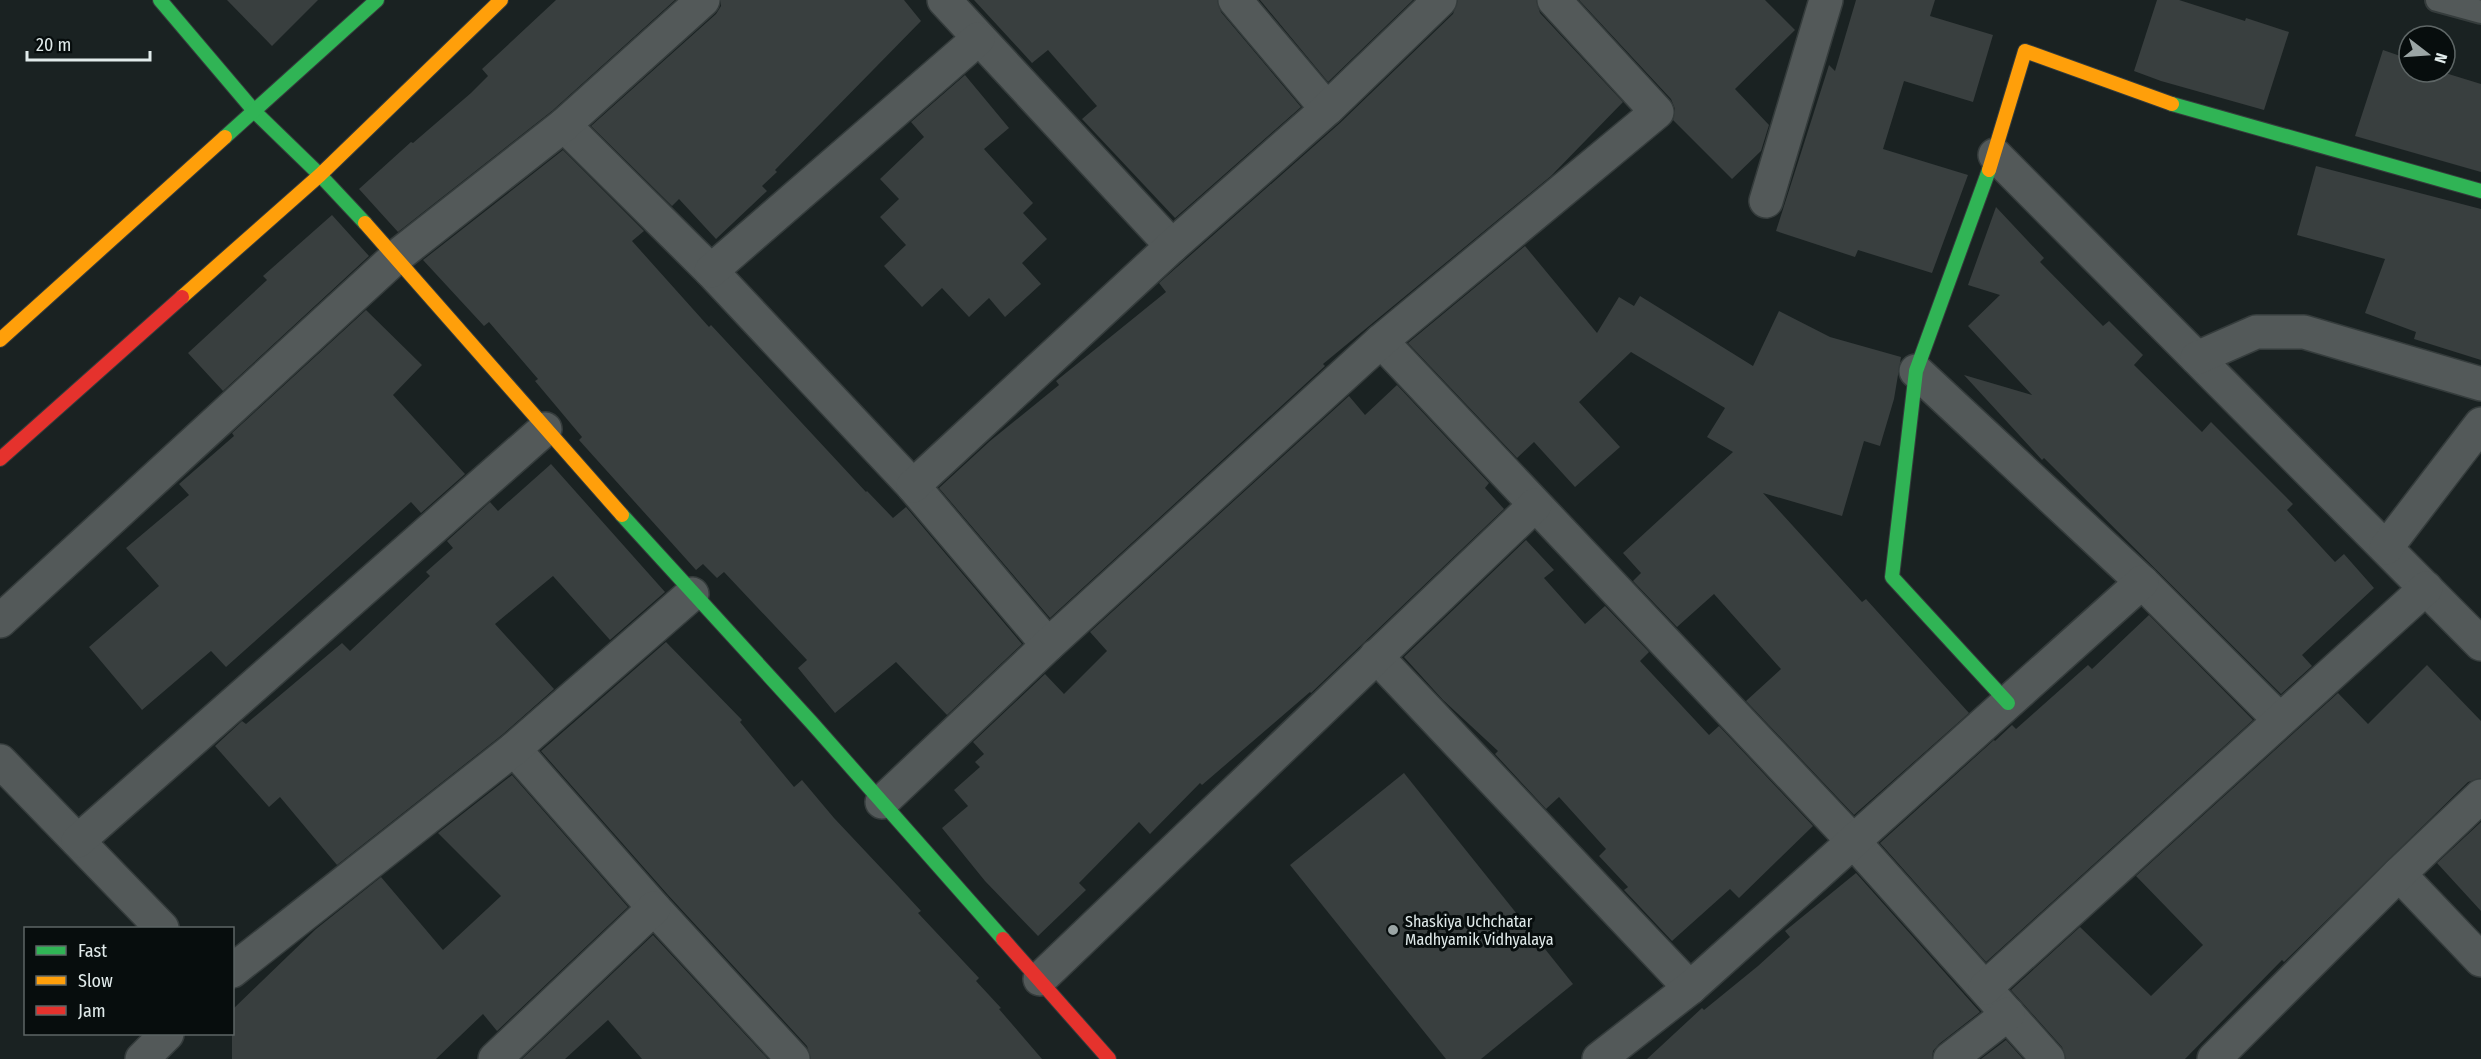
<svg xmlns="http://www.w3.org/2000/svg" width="2481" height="1059" viewBox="0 0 2481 1059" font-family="'Fira Sans Condensed',sans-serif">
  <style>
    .building { fill: #393f3f }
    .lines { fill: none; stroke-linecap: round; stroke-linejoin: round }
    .lane-casing { stroke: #353c3c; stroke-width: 26 }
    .street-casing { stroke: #353c3c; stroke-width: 36 }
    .fast-casing { stroke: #353c3c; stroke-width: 16 }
    .slow-casing { stroke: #353c3c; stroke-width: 16 }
    .jam-casing { stroke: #353c3c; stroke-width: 16 }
    .lane { stroke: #535959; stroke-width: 22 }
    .street { stroke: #535959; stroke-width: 33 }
    .fast { stroke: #30b455; stroke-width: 14 }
    .slow { stroke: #ff9f0a; stroke-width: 14 }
    .jam { stroke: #e5322d; stroke-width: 14 }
    .poi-dot { fill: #9ba5a5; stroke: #070d0d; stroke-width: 2 }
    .labels { text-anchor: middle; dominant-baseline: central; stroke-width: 6; stroke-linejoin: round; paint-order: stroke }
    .poi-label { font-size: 16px; fill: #e1ebeb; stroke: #070d0d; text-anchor: start }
  </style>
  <rect width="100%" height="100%" fill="#1a2222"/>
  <g class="building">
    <polygon points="227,0 318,0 272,46"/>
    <polygon points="556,0 675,0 552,111 398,232 359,189 411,142 413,143 471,93 488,76 482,69"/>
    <polygon points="721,0 904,0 921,21 775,170 777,172 762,186 767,191 716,239 679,199 672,206 591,126 716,14 721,6"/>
    <polygon points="974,0 1217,0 1221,12 1301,107 1175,218 1082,119 1097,106 1048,50 1032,63"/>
    <polygon points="1260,0 1413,0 1328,82"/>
    <polygon points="1458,0 1536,0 1540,13 1623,102 1551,176 1323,364 1325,366 1050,618 939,488 990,441 1059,385 1056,381 1166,292 1159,283 1340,123 1453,14"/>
    <polygon points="1579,0 1765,0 1795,30 1735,89 1769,125 1761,151 1732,179 1673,120 1675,109 1671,99"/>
    <polygon points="1856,0 1935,0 1930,16 1993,35 1973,102 1904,81 1883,149 1968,175 1932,273 1858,250 1855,257 1776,231 1829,65 1835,71"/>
    <polygon points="2157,0 2179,0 2245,21 2246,18 2289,32 2264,110 2161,81 2134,71"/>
    <polygon points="2383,50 2409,59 2409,72 2442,72 2481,84 2481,172 2355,136"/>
    <polygon points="965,75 1009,128 984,149 1033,203 1023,213 1047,239 1022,263 1041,284 1005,317 989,298 969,317 942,288 922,307 884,266 906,245 880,217 899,199 880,179 924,137 911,122"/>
    <polygon points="563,150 644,231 632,241 709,327 711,325 866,492 867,491 893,518 906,507 1022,644 947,715 896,662 835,713 798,668 807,660 724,572 717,578 703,564 696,570 579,440 582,437 535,381 538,379 489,322 484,326 423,260"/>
    <polygon points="2316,166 2481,209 2481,360 2414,339 2416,332 2365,313 2385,259 2297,235"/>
    <polygon points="1996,207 2044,258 2040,262 2103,326 2109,321 2143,355 2134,365 2202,432 2211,422 2293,504 2287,510 2335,562 2344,554 2374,588 2302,655 2312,666 2281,694 2044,458 2042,460 1964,375 2032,395 1968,326 2000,295 1968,285"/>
    <polygon points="332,215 369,256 223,391 188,353 267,280 263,276"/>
    <polygon points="1525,246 1597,333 1619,297 1634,306 1640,296 1753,366 1779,311 1830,337 1901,357 1894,399 1880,446 1864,441 1842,516 1763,493 1862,602 1866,599 1969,713 1854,815 1746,701 1781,669 1714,594 1677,627 1633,581 1641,573 1623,553 1733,452 1707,437 1725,408 1631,352 1579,402 1620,447 1575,487 1534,442 1517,458 1408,343"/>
    <polygon points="366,310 422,365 393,395 465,474 421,513 411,502 226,667 211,651 142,710 89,647 159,586 126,548 189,495 179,484 234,436 232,433"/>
    <polygon points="1397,385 1489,483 1485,488 1504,509 1311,693 1310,692 1202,785 1200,783 1150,834 1139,822 1079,883 1086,890 1038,936 985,881 942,828 968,806 954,790 980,767 975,762 984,754 973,742 1045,674 1064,694 1107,651 1090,632 1349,396 1365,415"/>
    <polygon points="551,464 665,592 610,640 553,576 495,624 554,689 502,735 337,865 280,797 269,807 215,746 242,721 246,724 342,643 350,651 430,576 426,572 453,548 447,541 490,502 498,511"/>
    <polygon points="1526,540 1554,570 1544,578 1585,624 1605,606 1649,652 1640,661 1709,735 1719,726 1813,826 1739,898 1730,889 1672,941 1624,890 1628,887 1599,856 1606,849 1559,797 1546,809 1495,754 1498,751 1443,700 1404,657"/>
    <polygon points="2149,615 2253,720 1986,962 1880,843 1994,740 1995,741 2012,725 2016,729 2088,665 2092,669"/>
    <polygon points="666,642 742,720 740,722 794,787 802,780 834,818 898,886 921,911 918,913 979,978 976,981 1001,1008 999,1009 1042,1059 811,1059 807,1046 668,895 541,751"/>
    <polygon points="2427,665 2481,721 2481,778 2468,782 2284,962 2282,960 2185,1059 2066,1059 2062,1047 2011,990 2080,927 2151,996 2203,945 2136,876 2338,693 2368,724"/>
    <polygon points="1404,773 1573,984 1481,1059 1446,1059 1290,865"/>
    <polygon points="512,775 628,907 497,1031 483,1014 436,1059 232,1059 232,1010 316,929 381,877 443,950 501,896 438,833"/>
    <polygon points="2481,822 2481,911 2437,863"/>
    <polygon points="1856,873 1980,1012 1939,1044 1933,1051 1932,1059 1647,1059 1702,1008 1704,1010 1758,966 1790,937 1785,931"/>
    <polygon points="653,935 768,1059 642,1059 608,1020 565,1059 522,1059"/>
    <polygon points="2006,1040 2023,1059 1981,1059"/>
  </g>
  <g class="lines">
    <g class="lane-casing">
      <polyline id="lane" points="2437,0 2481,12"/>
    </g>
    <g class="street-casing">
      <g id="street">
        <polyline points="944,0 1172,246"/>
        <polyline points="1235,0 1327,109"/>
        <polyline points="564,125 711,271 913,486 1048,645"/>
        <polyline points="1995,155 2481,644"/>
        <polyline points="1766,201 1826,0"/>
        <polyline points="711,271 978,39"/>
        <polyline points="1381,341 1853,841 2048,1059"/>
        <polyline points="2197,358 2256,332 2304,332 2481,384"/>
        <polyline points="1916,371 2142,582 2280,720"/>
        <polyline points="913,486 1172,246 1327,109 1440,0"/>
        <polyline points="2386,548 2481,424"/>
        <polyline points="0,621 396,257 564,125 703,0"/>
        <polyline points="1376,656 1690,988"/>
        <polyline points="514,749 654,908 793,1059"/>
        <polyline points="0,761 162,928"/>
        <polyline points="882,802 1048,645 1381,341 1657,112 1554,0"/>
        <polyline points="78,841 545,429"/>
        <polyline points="2399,874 2481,960"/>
        <polyline points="232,971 514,749 692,594"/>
        <polyline points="1040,979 1535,505"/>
        <polyline points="1985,988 2426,588"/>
        <polyline points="142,1059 167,1034"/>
        <polyline points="495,1059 654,908"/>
        <polyline points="1599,1059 1690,988 2142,582"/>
        <polyline points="1950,1059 2008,1014"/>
        <polyline points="2214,1059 2399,874 2481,796"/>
      </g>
    </g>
    <g class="fast-casing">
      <g id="fast">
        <polyline points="160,0 255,112 320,175 365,223"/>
        <polyline points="2172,104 2481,191"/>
        <polyline points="225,137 377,0"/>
        <polyline points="1989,170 1916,371 1892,577 2008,703"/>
        <polyline points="622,515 812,723 1003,939"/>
      </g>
    </g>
    <g class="slow-casing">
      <g id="slow">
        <polyline points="1989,170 2025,51 2172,104"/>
        <polyline points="365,223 622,515"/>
        <polyline points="182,297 320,175 501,0"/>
        <polyline points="0,340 225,137"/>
      </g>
    </g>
    <g class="jam-casing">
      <g id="jam">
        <polyline points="0,459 182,297"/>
        <polyline points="1003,939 1109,1059"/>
      </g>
    </g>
    <use href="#lane" class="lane"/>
    <use href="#street" class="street"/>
    <use href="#fast" class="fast"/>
    <use href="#slow" class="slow"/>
    <use href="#jam" class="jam"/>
  </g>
  <circle class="poi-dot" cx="1393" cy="930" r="6"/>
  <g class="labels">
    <g class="poi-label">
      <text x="1405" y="921">Shaskiya Uchchatar<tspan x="1405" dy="18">Madhyamik Vidhyalaya</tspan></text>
    </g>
  </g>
  <rect x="24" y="927" width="210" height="108" fill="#070d0d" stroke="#5e6666" stroke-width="1.5"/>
  <rect x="36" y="946" width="30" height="9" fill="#30b455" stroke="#5e6666" stroke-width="1.5"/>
  <text x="78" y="957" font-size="18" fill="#e1ebeb">Fast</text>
  <rect x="36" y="976" width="30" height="9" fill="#ff9f0a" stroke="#5e6666" stroke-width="1.5"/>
  <text x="78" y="987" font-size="18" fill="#e1ebeb">Slow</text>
  <rect x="36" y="1006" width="30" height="9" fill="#e5322d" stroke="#5e6666" stroke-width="1.5"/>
  <text x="78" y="1017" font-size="18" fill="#e1ebeb">Jam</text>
  <g transform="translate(2427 54) rotate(107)"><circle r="28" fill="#070d0d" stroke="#5e6666" stroke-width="1.5"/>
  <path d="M0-4.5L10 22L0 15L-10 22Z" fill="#9ba5a5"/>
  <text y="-9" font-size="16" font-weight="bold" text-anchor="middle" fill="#e1ebeb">N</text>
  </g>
  <path d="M27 51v9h123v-9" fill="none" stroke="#e1ebeb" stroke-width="3"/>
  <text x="36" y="51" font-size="18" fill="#e1ebeb" stroke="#070d0d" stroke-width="4.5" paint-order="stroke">20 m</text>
</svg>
